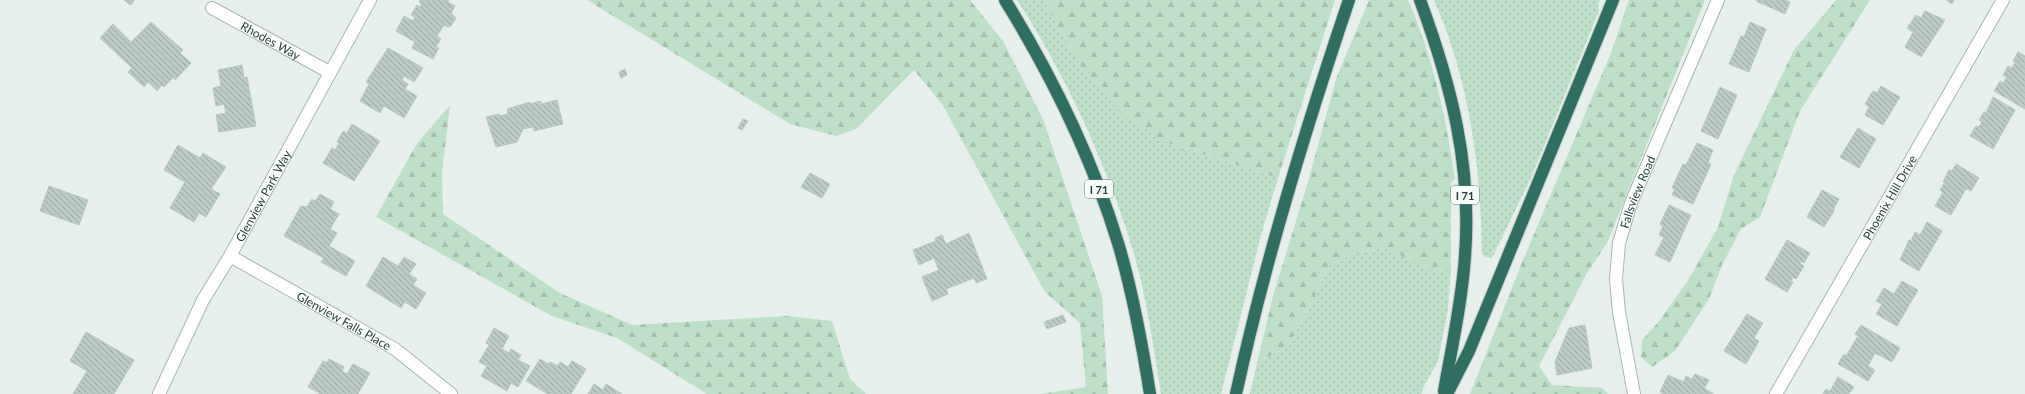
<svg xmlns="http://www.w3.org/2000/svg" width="2025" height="394" viewBox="0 0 2025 394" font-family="Lato,sans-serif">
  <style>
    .grass { fill: url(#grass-dots) }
    .forest { fill: url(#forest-firs) }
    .building { fill: url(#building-back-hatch); stroke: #b8c9c2 }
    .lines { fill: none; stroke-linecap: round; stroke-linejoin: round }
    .minor-casing { stroke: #a8b8b2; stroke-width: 14 }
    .highway-casing { stroke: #c2cac8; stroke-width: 14 }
    .minor { stroke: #fff; stroke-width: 12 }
    .highway { stroke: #2f6f62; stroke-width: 12 }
    .labels { text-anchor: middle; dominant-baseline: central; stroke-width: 3; stroke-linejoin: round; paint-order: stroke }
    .shield { fill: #f7fbf9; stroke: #637a73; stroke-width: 1 }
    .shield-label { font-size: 11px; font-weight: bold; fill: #24423a }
    .street-label { font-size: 12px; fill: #24423a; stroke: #f7fbf9 }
  </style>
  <defs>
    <pattern id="grass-dots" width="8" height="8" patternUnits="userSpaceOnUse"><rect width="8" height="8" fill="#bfe0c8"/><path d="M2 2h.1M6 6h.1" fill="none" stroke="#a4c1ad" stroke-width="1.8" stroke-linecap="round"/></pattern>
    <pattern id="forest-firs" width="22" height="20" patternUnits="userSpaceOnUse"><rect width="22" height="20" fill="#bfe0c8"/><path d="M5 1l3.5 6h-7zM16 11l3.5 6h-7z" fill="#a4c1ad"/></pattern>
    <pattern id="building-back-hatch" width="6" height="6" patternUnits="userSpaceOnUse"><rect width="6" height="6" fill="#bbcac4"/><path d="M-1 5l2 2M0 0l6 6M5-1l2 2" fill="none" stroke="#98a6a0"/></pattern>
  </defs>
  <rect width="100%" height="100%" fill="#e6efeb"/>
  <g class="grass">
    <path d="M1017 0H1043L1081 67 1168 143 1278 178 1261 235 1221 394H1161C1154 349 1147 302 1135 257 1110 172 1066 74 1017 0Z"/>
    <path d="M1434 0H1600L1598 5 1599 11 1530 180 1492 258 1485 257 1482 253C1481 167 1469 79 1434 0Z"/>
    <polygon points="1386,248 1432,270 1451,269 1448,309 1438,361 1422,390 1422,394 1250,394 1257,363 1288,346 1309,309 1330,265 1358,252"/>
  </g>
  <g class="forest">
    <polygon points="587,0 970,0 1003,41 1043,119 1102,296 1108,394 1040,394 1086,387 1080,323 1045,292 942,104 914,70 856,129 836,136 790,124"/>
    <polygon points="1043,0 1335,0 1278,178 1168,143 1123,116 1081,67"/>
    <path d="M1369 0H1408C1433 57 1446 117 1455 179L1451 182V269L1432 270 1385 248 1358 252 1330 265 1309 309 1288 346 1257 363 1273 296 1308 182 1336 79Z"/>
    <polygon points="1629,0 1705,0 1607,243 1587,273 1539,366 1552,385 1602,388 1608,394 1470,394 1523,260 1611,53"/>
    <polygon points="1836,0 1870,0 1800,111 1760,217 1741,229 1722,265 1709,299 1675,351 1652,367 1641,357 1642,340 1660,320 1689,279 1718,227 1734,175 1794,50"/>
    <polygon points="450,105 442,172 443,214 560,293 632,325 787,316 832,321 850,379 866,394 707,394 617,338 552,316 376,217 416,145"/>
  </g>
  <g class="building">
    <polygon points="124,0 134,0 131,5"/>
    <polygon points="420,0 449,0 448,2 455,6 451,13 456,18 451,26 448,27 444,25 437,36 441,39 436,47 439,48 433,59 412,48 415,42 396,31 404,16 413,21 415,17 411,15 417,5 420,7 422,4 419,2"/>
    <polygon points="1757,0 1785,0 1790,2 1785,14 1756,1"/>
    <polygon points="1946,0 1954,0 1952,4"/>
    <polygon points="1925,11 1945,20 1921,57 1905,47 1913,32 1907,28 1916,15 1921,18"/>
    <polygon points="151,22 183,50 180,53 191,63 175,80 174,77 164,87 162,85 157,91 148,82 144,87 128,72 132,68 100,38 113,24 131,42"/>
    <polygon points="1750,22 1766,29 1749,72 1729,64 1741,36 1744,37"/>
    <polygon points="388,48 423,68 414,82 404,76 402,80 408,84 405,89 417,96 404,118 384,106 380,113 360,101 369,84 366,82"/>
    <polygon points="2018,52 2025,56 2025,109 1994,91 2000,81 2003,83 2007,77 2003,75 2008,66 2012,68 2015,62 2013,61"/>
    <polygon points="242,65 244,78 247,77 256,126 219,132 216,115 226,113 224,104 216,106 213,88 221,86 218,70"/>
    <polygon points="625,69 627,75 621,78 619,72"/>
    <polygon points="1881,86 1900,97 1883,125 1865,115 1869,107 1865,104 1873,91 1877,93"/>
    <polygon points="1720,87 1737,95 1718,139 1701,131"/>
    <polygon points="1993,97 2015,110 1993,149 1970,136 1976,126 1979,127 1982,122 1979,120 1984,112 1986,113"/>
    <polygon points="557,100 563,124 534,131 533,127 523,129 517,142 496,147 486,117 499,114 500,116 508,114 507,109 530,102 530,104 541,101 541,104"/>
    <polygon points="743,119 748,121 742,130 738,128"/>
    <polygon points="352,124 380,141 354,181 323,163 332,148 335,150 339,143 337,142 343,131 347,133"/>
    <polygon points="1858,128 1876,139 1859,168 1840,157"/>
    <polygon points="1697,143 1713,150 1708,163 1711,164 1693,204 1672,195 1675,189 1672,188 1683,164 1686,165"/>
    <polygon points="178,145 200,158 203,153 226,167 211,189 220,194 206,217 199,213 194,222 170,208 185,182 164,170"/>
    <polygon points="1956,164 1979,178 1971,191 1966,189 1951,215 1935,206 1943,192 1940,190 1945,182 1943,182 1949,170 1952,171"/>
    <polygon points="810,173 830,184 822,198 801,187"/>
    <polygon points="49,186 88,200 79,225 40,211"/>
    <polygon points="1822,190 1839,199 1834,208 1834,211 1824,227 1807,217"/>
    <polygon points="320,194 334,202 330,209 339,214 330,229 337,233 329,246 355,261 346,276 321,262 324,258 284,236 301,206 307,207 312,199 315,201"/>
    <polygon points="1669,205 1691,215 1670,262 1655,255 1664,237 1659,235 1663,226 1660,224"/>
    <polygon points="1927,222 1942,231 1919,271 1900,260 1909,240 1911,241 1915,232 1920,235"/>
    <polygon points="969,233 987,279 976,283 974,278 946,289 948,294 932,301 922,277 939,270 938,268 934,258 919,265 913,250 936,241 935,238 942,235 946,244"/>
    <polygon points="1787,240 1810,253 1804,263 1802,261 1800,264 1804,266 1796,279 1793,277 1791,281 1793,282 1787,292 1765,279"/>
    <polygon points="383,257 398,266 404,257 416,264 409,274 417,279 413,285 426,293 416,309 405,302 401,308 366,286"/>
    <polygon points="1902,281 1918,290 1897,326 1876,314 1882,304 1876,301 1884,288 1894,294"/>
    <polygon points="1747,314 1763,323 1754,338 1759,341 1746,364 1724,351"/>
    <polygon points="1063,315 1066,322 1047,329 1044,322"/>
    <polygon points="1585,325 1592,368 1557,375 1555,362 1569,328"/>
    <polygon points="1861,325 1900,348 1892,362 1875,353 1868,366 1875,370 1868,381 1838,364 1844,354 1846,356 1858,336 1855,334"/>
    <polygon points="494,328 509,336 502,349 509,353 511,349 521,355 518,360 530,366 518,387 511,383 507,391 481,376 487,366 479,362 489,345 486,343"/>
    <polygon points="86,332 134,360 114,394 73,394 87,371 70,361"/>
    <polygon points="329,359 344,367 342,371 347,374 353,364 370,373 358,394 321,394 308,387 323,361 327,363"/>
    <polygon points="540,359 549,364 550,362 558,366 560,362 568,367 572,361 586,369 571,394 548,394 526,381"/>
    <polygon points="1695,374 1709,380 1704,388 1714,394 1664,394 1660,392 1668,375 1684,382 1686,376 1692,379"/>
    <polygon points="1838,377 1854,387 1849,394 1823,394 1826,389 1830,391"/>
    <polygon points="594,384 603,390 606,384 622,394 588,394"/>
  </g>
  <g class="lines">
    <g class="minor-casing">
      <g id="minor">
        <path id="s1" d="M212 8 329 72"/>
        <path id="s2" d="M230 256 395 349 451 394"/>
        <path id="s3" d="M159 394 203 300 230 256 370 0"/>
        <path id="s4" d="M1634 394 1619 312 1616 279 1619 243 1631 203 1718 0"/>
        <path id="s5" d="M1776 394 2003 0"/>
      </g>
    </g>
    <g class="highway-casing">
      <g id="highway">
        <path d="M1005 0C1052 76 1092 158 1118 243 1133 293 1142 343 1150 394"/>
        <path d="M1420 0C1451 84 1472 165 1465 256 1462 301 1452 346 1444 391"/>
        <path d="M1236 394C1265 260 1305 130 1349 0"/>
        <polyline points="1447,394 1469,351 1613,0"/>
      </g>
    </g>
    <use href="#minor" class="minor"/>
    <use href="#highway" class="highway"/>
  </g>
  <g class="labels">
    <g class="shield">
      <rect x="1085" y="180" width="28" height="18" rx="3"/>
      <rect x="1451" y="186" width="28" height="18" rx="3"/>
    </g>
    <g class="shield-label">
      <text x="1099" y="189">I 71</text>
      <text x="1465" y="195">I 71</text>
    </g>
    <g class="street-label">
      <text stroke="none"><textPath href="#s1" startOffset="67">Rhodes Way</textPath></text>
      <text stroke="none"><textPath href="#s4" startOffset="207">Fallsview Road</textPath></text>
      <text stroke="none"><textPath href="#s3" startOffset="224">Glenview Park Way</textPath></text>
      <text stroke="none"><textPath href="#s5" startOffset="227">Phoenix Hill Drive</textPath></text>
      <text stroke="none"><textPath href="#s2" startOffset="131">Glenview Falls Place</textPath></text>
    </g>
  </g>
</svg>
